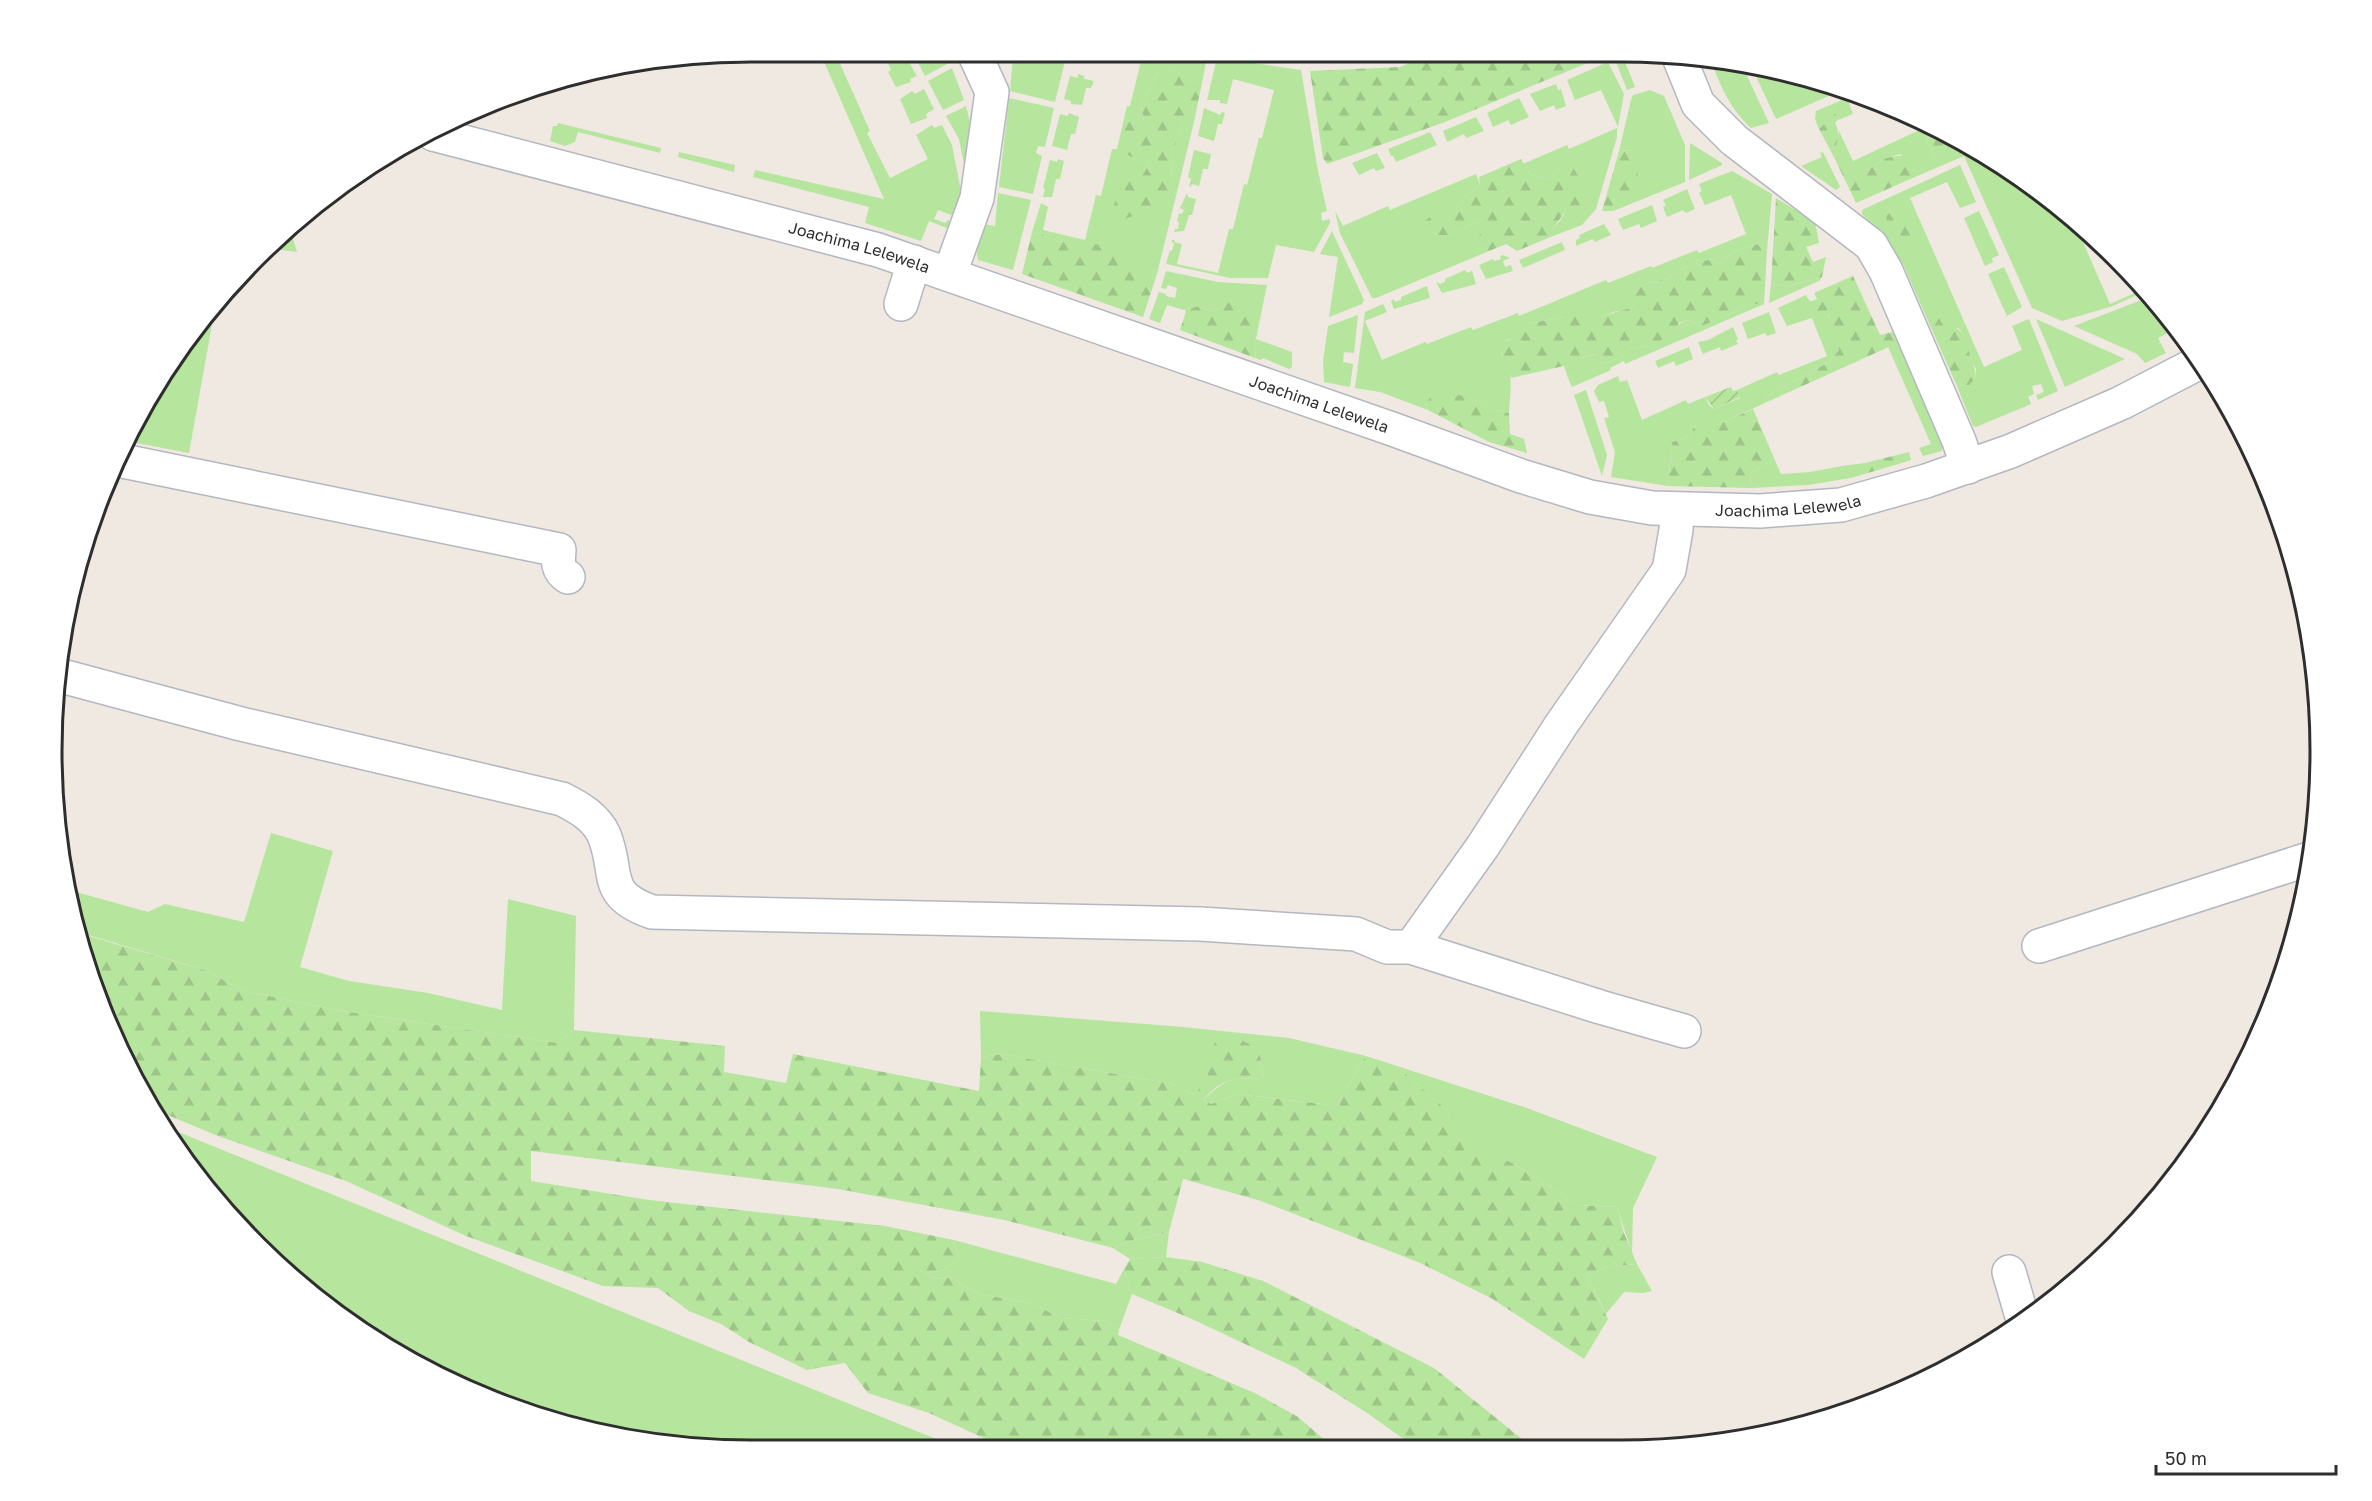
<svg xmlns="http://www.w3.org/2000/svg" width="2372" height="1501" viewBox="0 0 2372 1501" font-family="'Golos Text',sans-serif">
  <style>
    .grass { fill: #b6e59e }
    .forest { fill: url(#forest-firs) }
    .garden { fill: url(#garden-furrows) }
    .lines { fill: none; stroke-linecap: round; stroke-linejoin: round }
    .minor-casing { stroke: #b4b7c1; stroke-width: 36 }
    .minor { stroke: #fff; stroke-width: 33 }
    .labels { text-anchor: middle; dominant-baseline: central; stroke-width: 6; stroke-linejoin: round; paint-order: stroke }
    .street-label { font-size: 16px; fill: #2e2e2e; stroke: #fff }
    .rim { fill: none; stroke: #2e2e2e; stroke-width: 3 }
  </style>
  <defs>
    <pattern id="forest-firs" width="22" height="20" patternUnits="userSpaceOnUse" patternTransform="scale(1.5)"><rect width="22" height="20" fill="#b6e59e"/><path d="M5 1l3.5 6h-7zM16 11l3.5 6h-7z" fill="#9dc588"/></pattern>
    <pattern id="garden-furrows" width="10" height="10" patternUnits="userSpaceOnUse" patternTransform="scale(1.5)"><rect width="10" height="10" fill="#b6e59e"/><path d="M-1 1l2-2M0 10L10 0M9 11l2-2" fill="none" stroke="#9dc588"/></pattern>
  </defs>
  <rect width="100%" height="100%" fill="#efe9e1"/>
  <g class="grass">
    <polygon points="822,57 837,57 870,131 867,133 890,178 928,159 916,135 932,125 934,128 942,125 952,145 962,196 954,216 938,210 934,219 946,223 947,220 952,222 949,229 929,221 921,241 865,223 869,207 753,177 755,170 884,199"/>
    <polygon points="885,57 906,57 917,76 910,79 911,82 896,87 888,72 891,70"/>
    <polygon points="915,57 947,57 949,63 925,76"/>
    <polygon points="1013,57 1066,57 1055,102 1010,91"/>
    <path d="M1142 57H1207L1203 78 1190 83 1176 70 1159 71 1141 107 1144 122 1127 155 1149 164 1142 176 1157 198 1167 204 1172 181 1171 157 1183 122 1187 118 1194 122 1157 274 1149 268 1132 270C1116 255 1093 246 1072 248L1067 242 1052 241 1042 234 1032 232 1041 203 1048 207 1043 230 1085 240 1096 195 1101 196 1112 149H1117L1127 106H1130Z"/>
    <polygon points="1623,57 1635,87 1627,90 1615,59"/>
    <path d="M1709 57 1742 65 1769 123 1751 128C1728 106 1721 86 1709 57Z"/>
    <polygon points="1217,58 1301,70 1318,171 1327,211 1321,213 1322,221 1330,219 1330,223 1314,252 1276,245 1268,278 1230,278 1166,264 1170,250 1172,251 1174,244 1172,242 1172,240 1175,240 1174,242 1182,244 1177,264 1218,273 1229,229 1233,229 1244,184 1247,185 1259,138 1262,138 1274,90 1233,79 1227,104 1220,103 1220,100 1207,100"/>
    <polygon points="1608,62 1624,94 1618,127 1601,90 1575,100 1567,80"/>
    <polygon points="952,68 964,100 943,110 928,81"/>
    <polygon points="1752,68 1840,91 1776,119"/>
    <polygon points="1078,74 1084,76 1084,79 1094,81 1091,88 1086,88 1082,105 1071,104 1071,101 1064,99 1070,76 1078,78"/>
    <polygon points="1556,84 1558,90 1561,89 1566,106 1556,110 1554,105 1540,111 1530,94"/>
    <polygon points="924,89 934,109 926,114 927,118 911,124 900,99 912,91 915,94"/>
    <polygon points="1650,90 1664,96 1685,145 1685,182 1613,211 1615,197 1635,150 1619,151 1631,100 1633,95"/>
    <polygon points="1009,98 1054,108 1045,147 1038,146 1036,153 1042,156 1033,194 999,187"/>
    <polygon points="1519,98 1529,117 1511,125 1508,120 1493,127 1487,113"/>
    <polygon points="1847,98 1853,114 1838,120 1833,108 1825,123 1819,129 1815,119 1816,111"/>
    <polygon points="966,106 976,147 965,169 959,139 946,116"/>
    <polygon points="1204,108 1220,115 1222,112 1225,113 1222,124 1218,124 1214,141 1198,136"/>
    <polygon points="1069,113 1079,117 1075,134 1071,134 1067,150 1052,146 1060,114 1068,116"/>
    <polygon points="1476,117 1484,131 1466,138 1464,134 1447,142 1443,131"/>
    <polygon points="558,123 661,148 660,153 578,132 575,142 565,146 550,141 553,126 557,126"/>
    <path d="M1928 126 1935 131 1930 132 1926 140 1936 159 1952 142 1956 143 2048 196 2073 219 2110 304 2146 288 2148 290 2113 306 2062 321 2032 308 1964 156 1915 177V166L1900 154C1875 161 1869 167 1858 189L1847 164 1840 154 1833 155 1828 146H1836L1839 131 1853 161Z"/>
    <path d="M1617 128V137L1596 209 1582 225 1548 238C1551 229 1556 226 1561 219 1572 205 1565 183 1564 167L1547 178 1530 175 1525 163 1567 145 1569 149Z"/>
    <polygon points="1430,132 1437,145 1396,162 1393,156 1391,156 1388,149"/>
    <polygon points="1690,143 1722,163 1722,165 1689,180"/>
    <polygon points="1194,150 1211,154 1208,169 1203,169 1199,186 1192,184 1191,187 1189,186 1191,179 1188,177"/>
    <polygon points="679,152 735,165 734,172 678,157"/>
    <polygon points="1823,152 1840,187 1836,190 1801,166 1822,157 1820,153"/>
    <polygon points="1377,153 1385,168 1376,171 1374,168 1359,175 1352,163"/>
    <polygon points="1058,159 1064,161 1060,179 1056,179 1052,197 1043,197 1045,189 1043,188 1050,160 1057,162"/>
    <polygon points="1960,165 1976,202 1960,208 1947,182 1910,198 1984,367 2022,350 2012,326 2029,319 2058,391 2038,400 2036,395 2044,392 2041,384 2032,386 2034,394 2028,397 2031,404 1976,427 1973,426 1957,386 1969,385 1976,378 1976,369 1968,356 1963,333 1942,312 1932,330 1903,264 1884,236 1889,236 1902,245 1886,223 1879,232 1862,214 1862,210"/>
    <path d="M1732 171 1772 194 1767 251 1758 244 1734 251 1720 265 1711 259 1682 268 1670 278 1648 283 1632 308 1613 312 1598 320 1583 324 1565 317 1530 323 1521 336 1507 340 1501 354C1515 371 1510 392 1509 413L1494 410 1469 397 1426 402 1428 410 1380 392 1355 388 1365 312 1383 304 1387 312 1365 321 1382 360 1425 342 1427 344 1471 327 1473 330 1518 313 1519 316 1606 280 1608 283 1651 266 1652 268 1697 250 1699 253 1746 234 1731 195 1705 205 1699 193 1702 191 1699 184Z"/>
    <path d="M1476 174 1480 185 1467 195 1456 207 1424 230C1446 241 1457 234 1476 221L1485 229 1478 243 1489 251 1376 298H1372L1340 233 1335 211 1343 226 1388 206 1390 210Z"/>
    <polygon points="1687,189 1695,209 1686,213 1683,210 1667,217 1663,207 1666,206 1663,200"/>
    <polygon points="998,193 1031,200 1013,270 978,260 973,234 976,223 995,226"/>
    <polygon points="1187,193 1188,197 1196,199 1192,215 1189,215 1184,231 1174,232 1175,229 1178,229 1179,222 1177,221 1179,213 1182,214 1184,210 1180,208"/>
    <polygon points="1652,205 1657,221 1641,228 1639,224 1623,230 1618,219"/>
    <polygon points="1979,211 1999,255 1992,258 1993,262 1985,266 1964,218"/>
    <polygon points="1604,224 1611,235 1595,242 1593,239 1576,246 1576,240 1580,238 1579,235"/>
    <polygon points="289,225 297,252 267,248"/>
    <polygon points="1332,231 1364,300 1362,304 1329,317 1338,257 1320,254"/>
    <polygon points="1562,242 1565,250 1523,268 1519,260"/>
    <polygon points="1503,255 1510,258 1503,261 1505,267 1511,265 1513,271 1486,279 1479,265 1493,259 1495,261 1501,259 1500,256"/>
    <polygon points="2004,267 2022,307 2007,316 1988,274"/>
    <polygon points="1465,270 1467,273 1472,271 1476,284 1442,293 1436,282 1440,284 1445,282 1445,279"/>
    <path d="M1166 271 1218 282 1267 285 1256 339 1292 352V367L1289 369 1263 358 1261 360 1255 358C1261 337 1243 316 1232 300L1219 309 1210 312 1199 306 1184 310 1167 305 1160 323 1149 319 1159 292 1166 294V296L1175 298 1177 288 1168 285 1166 289 1161 288Z"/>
    <polygon points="1822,277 1819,281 1769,303 1771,284 1788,286"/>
    <polygon points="1427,286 1430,298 1394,309 1391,301 1394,299 1395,302 1401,300 1401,297"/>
    <path d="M1806 295C1811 306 1820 306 1827 314 1835 321 1837 340 1839 350L1829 362 1767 396 1765 403 1721 423 1699 421 1687 437 1672 442 1668 486 1611 477 1615 452 1604 418 1609 417 1604 401 1599 402 1594 391 1598 385 1618 376 1620 382 1627 380 1642 420 1686 400 1688 404 1705 397 1709 405 1714 409 1740 398 1737 390 1777 372 1779 375 1827 356 1812 318 1787 326 1778 308Z"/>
    <polygon points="2152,296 2165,313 2162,315 2166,325 2172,323 2176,329 2158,338 2166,353 2145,363 2137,354 2074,326"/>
    <path d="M216 302 189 453 126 441C149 391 178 343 216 302Z"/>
    <path d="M1747 304H1764L1625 364 1624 361 1610 368 1611 370 1572 387 1568 378 1579 372V359L1595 354 1601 364 1620 358 1632 347C1660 350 1667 327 1688 320L1702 326 1735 312Z"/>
    <polygon points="1769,312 1776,333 1767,336 1765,333 1748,339 1742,323"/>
    <polygon points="1358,315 1354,353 1344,352 1343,362 1353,364 1350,387 1324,382 1323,361 1328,326"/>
    <polygon points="2036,319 2125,359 2065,387"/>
    <polygon points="1733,327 1738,339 1736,340 1738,344 1721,351 1720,347 1703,354 1698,342 1708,340"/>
    <polygon points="1902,341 1943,438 1942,451 1923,456 1919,448 1931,444 1888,347"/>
    <polygon points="1689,347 1693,359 1676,366 1674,361 1658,368 1655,361"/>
    <polygon points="1586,390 1607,455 1602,476 1574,395"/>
    <polygon points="1774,458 1781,474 1810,472 1842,466 1842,472 1851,478 1808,485 1751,488 1750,474"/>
    <polygon points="271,833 333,851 300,967 349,981 428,993 502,1010 508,899 576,916 574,1030 558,1043 335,1010 241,990 208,971 75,931 69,890 148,912 165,904 244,922"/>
    <path d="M980 1011 1183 1027 1289 1038 1366 1056 1348 1086 1339 1106 1237 1094 1211 1104 1203 1100C1229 1076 1231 1079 1264 1078L1259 1049 1193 1094 1172 1084 1002 1054 981 1057Z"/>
    <polygon points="1397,1066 1527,1108 1657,1157 1633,1208 1632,1253 1617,1207 1578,1205 1516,1165 1450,1134 1448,1111"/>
    <polygon points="161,1125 951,1445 660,1444 483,1397 324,1305 256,1245 169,1139"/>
    <polygon points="1169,1232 1166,1257 1130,1259 1113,1248 1133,1240"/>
    <polygon points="954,1240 1116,1284 1124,1269 1132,1294 1119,1330 1105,1321 1060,1318 1032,1303 984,1295 962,1286 953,1277 934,1279 922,1273 942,1271 959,1258"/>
    <polygon points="1615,1263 1618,1266 1637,1264 1652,1291 1643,1293 1624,1292 1606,1314 1587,1276"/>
  </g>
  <g class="forest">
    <polygon points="1424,57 1602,57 1445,122 1327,164 1323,158 1310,71 1400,67"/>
    <polygon points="1176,70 1190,83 1203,78 1194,122 1187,119 1183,122 1171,157 1172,181 1168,205 1157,198 1151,209 1119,221 1113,209 1122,176 1142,176 1149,164 1127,155 1121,139 1128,122 1144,121 1141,107 1159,71"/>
    <path d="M1833 108 1838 120 1835 122C1839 131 1839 136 1836 146H1828L1819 129 1825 123 1821 116 1822 112Z"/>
    <polygon points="1935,131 1956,143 1949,144 1952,156 1936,168 1936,159 1926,140 1931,132"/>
    <path d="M1635 150C1637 167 1642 184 1630 197L1615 198 1613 211H1602L1619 151Z"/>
    <path d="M1840 154 1856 173 1858 188C1866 168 1886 151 1910 157L1915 166V177L1856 203 1833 155Z"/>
    <path d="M1521 159 1523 163H1525L1530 175 1547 178 1564 167 1574 169 1587 191 1585 205 1568 206C1562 218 1553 226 1548 238L1517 251 1506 244 1489 251 1478 243 1480 233 1484 229 1476 221C1457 234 1446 241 1424 230V221L1445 207H1456L1467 195 1480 185 1479 177Z"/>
    <polygon points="1776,198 1815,222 1819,243 1806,247 1813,262 1826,257 1822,277 1788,286 1771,284"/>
    <path d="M1894 211C1905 218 1911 229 1913 242L1902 246 1879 232 1880 225 1886 223 1887 215Z"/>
    <polygon points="1032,232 1042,234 1052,241 1067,242 1072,248 1100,244 1117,248 1122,260 1132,269 1149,268 1157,274 1143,317 1022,274"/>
    <path d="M1758 244 1767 251 1764 304H1747L1735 312 1702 326 1688 320 1679 323C1672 338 1648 349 1632 347L1620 358 1601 364 1594 354 1579 359V372L1568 378 1564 366 1511 378C1509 367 1501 356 1500 347 1512 334 1518 341 1530 323L1577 315 1583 324C1600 319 1614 311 1632 308L1636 302 1635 290 1648 283 1670 278 1682 268 1711 259 1720 265 1734 251Z"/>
    <polygon points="1853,276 1880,335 1897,331 1902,341 1765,403 1767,396 1829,362 1839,350 1829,315 1815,314 1809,302 1817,299 1814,293"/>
    <path d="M1232 300H1236C1246 316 1260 339 1255 358L1180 330 1186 311 1184 310 1199 306 1210 312 1219 309Z"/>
    <path d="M1942 312 1952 313 1958 318 1957 329 1963 333C1966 347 1976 367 1976 378L1969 385 1957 386 1932 330Z"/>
    <polygon points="1442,392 1469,397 1494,410 1509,413 1510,434 1524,439 1527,453 1489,442 1428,410 1426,402 1433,395"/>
    <polygon points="1753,409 1774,458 1750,474 1751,488 1668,486 1672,442 1687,437 1699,421 1712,417 1721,423"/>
    <polygon points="1909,452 1911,460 1905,462 1851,478 1842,472 1842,466 1865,463"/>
    <path d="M75 932 208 971 241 990 335 1010 558 1043 574 1030 725 1046 724 1072 786 1083 793 1054 979 1091 981 1057 1002 1054 1172 1084 1193 1094 1210 1080 1204 1065 1216 1041 1241 1040 1259 1049 1264 1078C1235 1079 1224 1076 1203 1100L1211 1104 1237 1094 1339 1106 1348 1086 1366 1056 1397 1066 1448 1111 1451 1134 1516 1165 1578 1205 1617 1207 1624 1233 1637 1264 1618 1266 1615 1263 1587 1276 1608 1319 1584 1359 1491 1298 1418 1262 1261 1201 1183 1179 1169 1232 1133 1240 1113 1248 1004 1220 838 1189 531 1151V1181L649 1200 885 1226 954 1240 959 1258 942 1271 923 1273 934 1279 953 1277 962 1286 984 1295 1032 1303 1060 1318 1105 1321 1119 1330 1118 1335 1257 1394 1298 1417 1333 1447 1001 1446 929 1413 868 1393 845 1363 807 1370 749 1342 721 1324 689 1311 658 1288 603 1286 466 1236 346 1181 218 1136 151 1108 123 1060Z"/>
    <polygon points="1166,1257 1202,1262 1263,1281 1434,1368 1533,1448 1415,1447 1367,1413 1296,1368 1192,1319 1132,1294 1124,1269 1130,1259"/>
  </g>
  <polygon class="garden" points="1731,387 1733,391 1737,390 1740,397 1714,409 1705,397"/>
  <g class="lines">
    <g class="minor-casing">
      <g id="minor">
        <polyline points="1679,57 1698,104 1734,140 1871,245 1886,271 1959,441 1968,467"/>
        <path id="s1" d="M433 134 878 250 1395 430 1521 476 1590 497 1652 508 1760 511 1841 505 1926 481 2011 451 2121 403 2200 362"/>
        <polyline points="950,273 977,198 992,92 976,57"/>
        <polyline points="901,304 914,262"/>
        <path d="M118 460 559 550C558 562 557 570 568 577"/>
        <path d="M58 675 241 724 562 799C578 807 596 817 604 835 620 874 601 894 652 912L1200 924 1356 934 1387 947"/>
        <polyline points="2039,946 2309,859"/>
        <polyline points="1390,947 1411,947 1600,1007 1684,1031"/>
        <polyline points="1411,947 1483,846 1561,725 1669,570 1676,530 1677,510"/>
        <polyline points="2009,1272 2023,1320"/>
      </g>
    </g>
    <use href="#minor" class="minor"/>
  </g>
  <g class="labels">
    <g class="street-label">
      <text stroke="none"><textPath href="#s1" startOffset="441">Joachima Lelewela</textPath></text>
      <text stroke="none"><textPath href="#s1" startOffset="927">Joachima Lelewela</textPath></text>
      <text stroke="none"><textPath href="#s1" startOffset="1413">Joachima Lelewela</textPath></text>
    </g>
  </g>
  <path d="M0 0H2372V1501H0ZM751 62H1621A689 689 0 0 1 2310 751V751A689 689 0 0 1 1621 1440H751A689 689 0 0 1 62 751V751A689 689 0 0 1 751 62Z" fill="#fff" fill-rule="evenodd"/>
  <path class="rim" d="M751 62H1621A689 689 0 0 1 2310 751V751A689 689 0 0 1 1621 1440H751A689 689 0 0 1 62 751V751A689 689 0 0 1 751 62Z"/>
  <path d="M2156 1465v9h180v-9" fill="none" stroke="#2e2e2e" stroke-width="3"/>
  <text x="2165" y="1465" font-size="18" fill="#2e2e2e" stroke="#ffffff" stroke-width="4.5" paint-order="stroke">50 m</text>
</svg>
